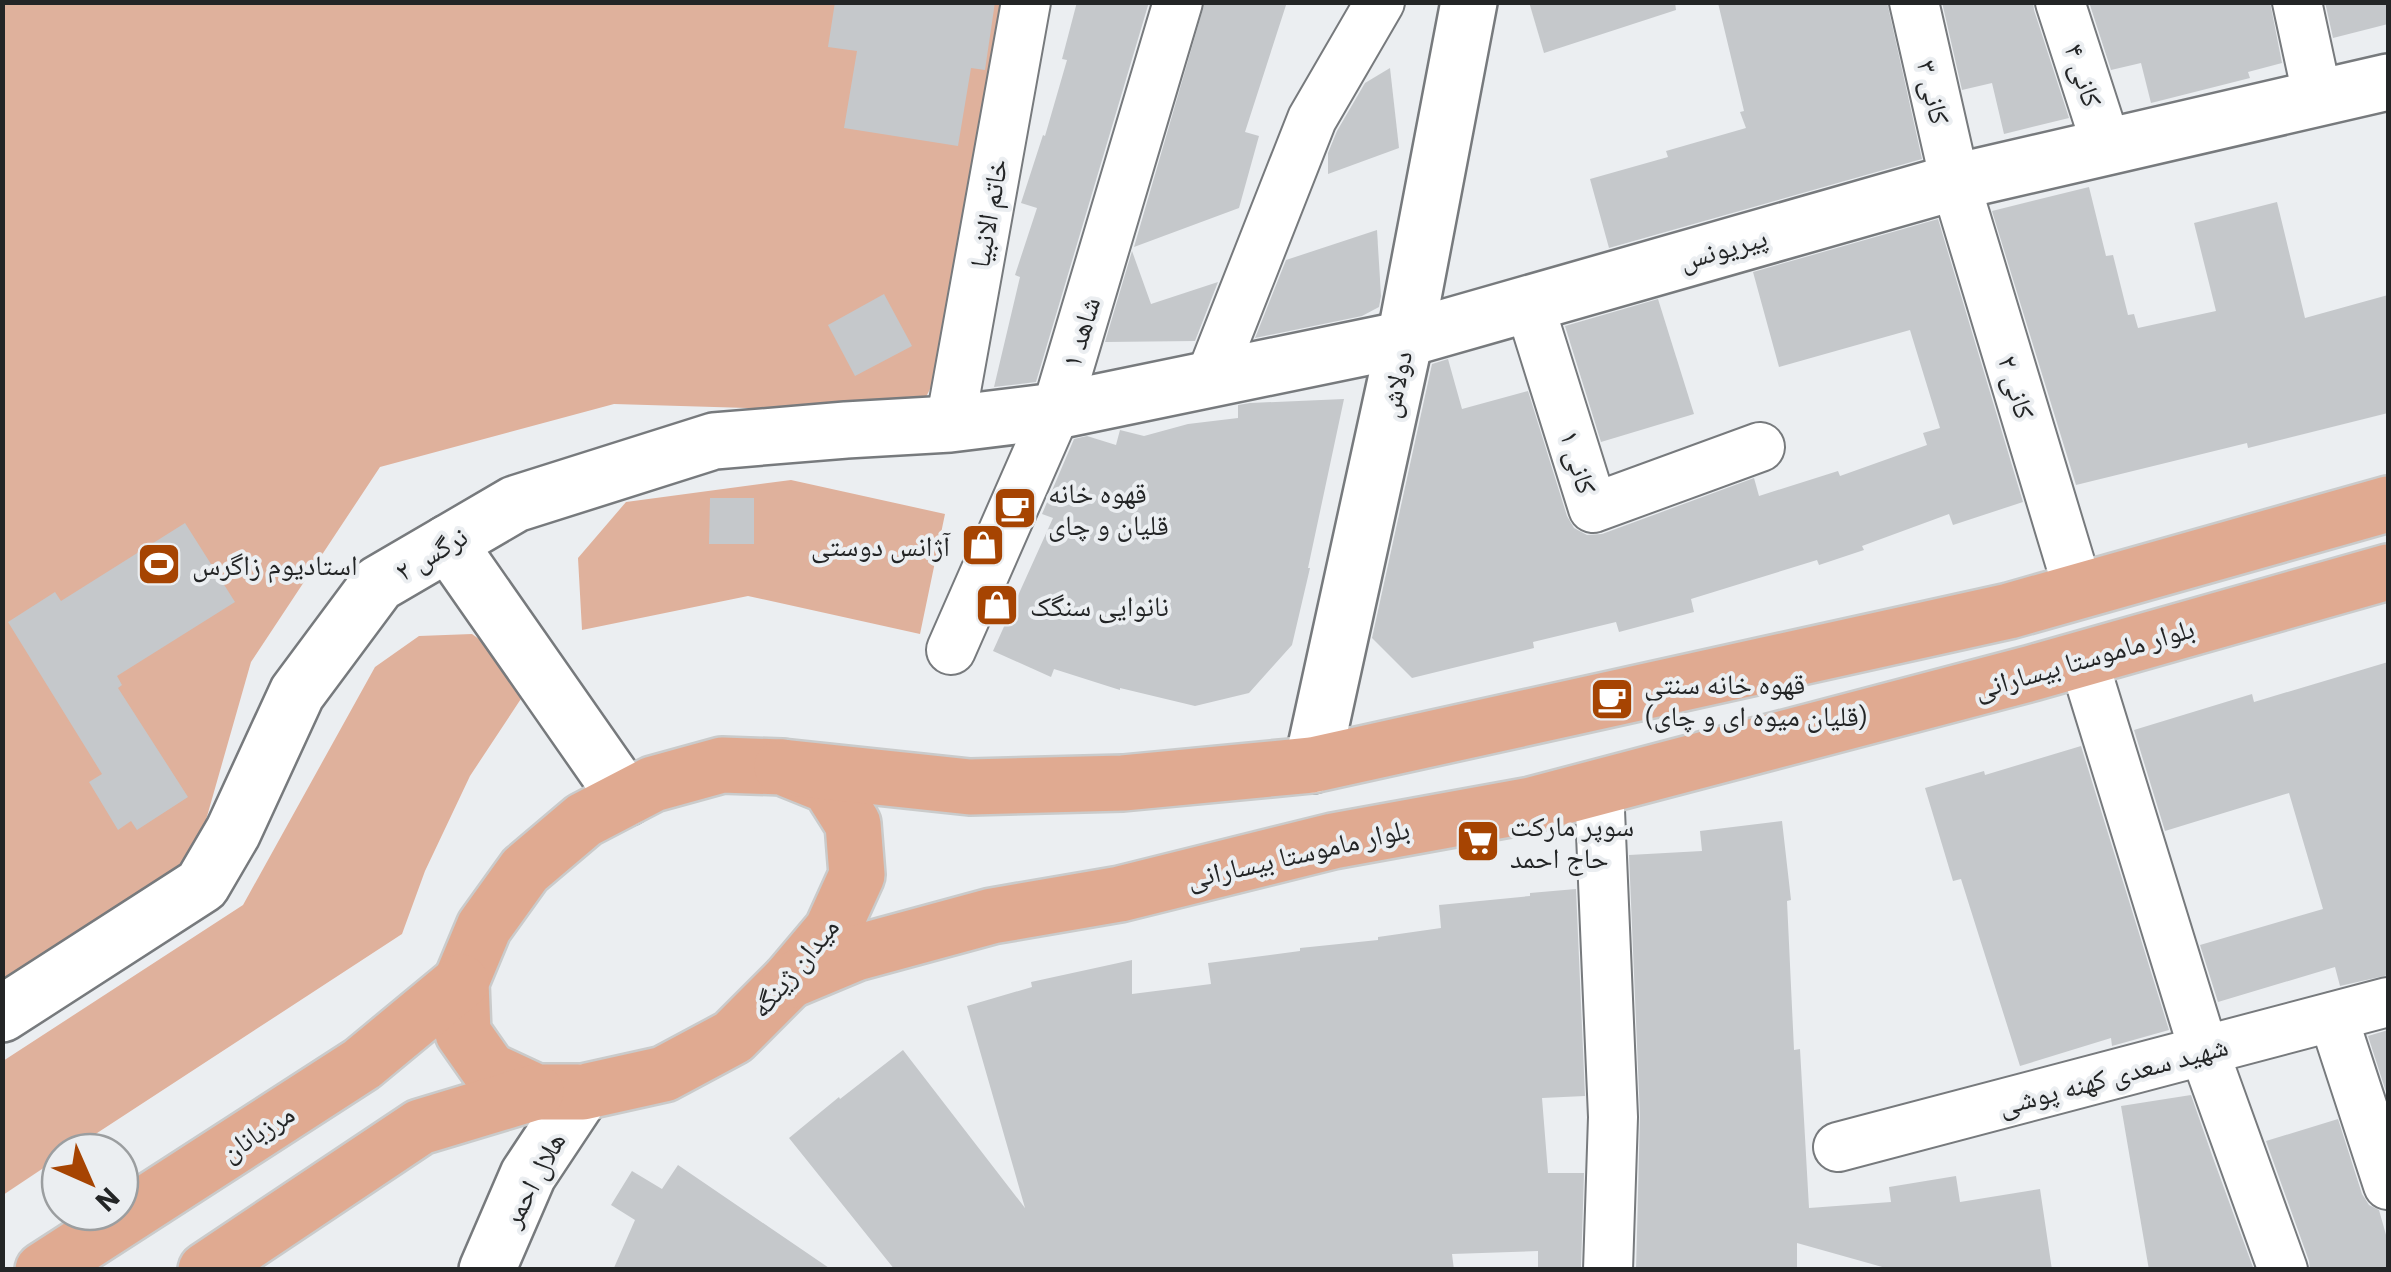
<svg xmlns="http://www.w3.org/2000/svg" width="2391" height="1272" viewBox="0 0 2391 1272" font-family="'IBM Plex Sans','Noto Naskh Arabic',sans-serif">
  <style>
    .green { fill: #dfb19c }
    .building { fill: #c5c8cb }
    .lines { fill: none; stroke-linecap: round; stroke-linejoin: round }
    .street-casing { stroke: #777a7d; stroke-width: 52 }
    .secondary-casing { stroke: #777a7d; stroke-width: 60 }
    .primary-casing { stroke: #cacbcb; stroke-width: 60 }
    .street { stroke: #fff; stroke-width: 48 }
    .secondary { stroke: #fff; stroke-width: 55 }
    .primary { stroke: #e0aa91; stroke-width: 55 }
    .labels { text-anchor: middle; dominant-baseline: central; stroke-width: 8; stroke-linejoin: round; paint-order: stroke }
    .street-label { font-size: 28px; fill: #232526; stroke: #ebeef1 }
    .poi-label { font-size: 28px; fill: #232526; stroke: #ebeef1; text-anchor: start }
  </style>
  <rect width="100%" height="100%" fill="#ebeef1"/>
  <g class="green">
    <polygon points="2,3 1003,3 956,337 918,413 614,404 380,467 251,662 194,862 3,981"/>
    <polygon points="791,480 945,514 920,634 748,596 582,630 578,558 626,502"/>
    <polygon points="472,634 534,679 470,776 425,871 402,934 68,1152 60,1152 60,1157 3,1195 3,1061 243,905 375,667 419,636"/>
  </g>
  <g class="building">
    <polygon points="835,2 995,2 985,70 971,68 958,146 844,128 857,51 828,47"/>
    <polygon points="1077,2 1149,2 1036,382 994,387 1020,277 1015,275 1037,208 1021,203 1043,135 1045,136 1067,60 1062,59"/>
    <polygon points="1205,2 1287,2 1245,132 1259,136 1239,208 1134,247"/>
    <polygon points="1529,2 1675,2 1676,10 1544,53"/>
    <polygon points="1825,2 1887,2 1922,159 1609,248 1590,179 1668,157 1666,151 1746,128 1740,112 1744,111 1718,3"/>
    <polygon points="1942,2 2033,2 2034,10 2069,118 2004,134 1992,83 1962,90"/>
    <polygon points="2089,2 2270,2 2282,63 2248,72 2250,78 2151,103 2141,63 2111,70"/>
    <polygon points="2325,2 2388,2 2388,24 2333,38"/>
    <polygon points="1390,68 1399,148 1328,174 1328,153 1337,131 1365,83"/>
    <polygon points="2089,187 2106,256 2113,255 2128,315 2134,314 2138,328 2216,311 2194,223 2277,202 2305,318 2388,295 2388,413 2248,448 2247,443 2076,485 1992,211"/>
    <polygon points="1938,219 2023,502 1953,525 1949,514 1862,546 1864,550 1819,565 1817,560 1691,599 1694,612 1619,632 1616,622 1533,642 1534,648 1412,678 1372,638 1432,364 1448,359 1462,409 1528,391 1567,516 1574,528 1587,535 1602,534 1754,478 1759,496 1838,471 1840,476 1927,445 1923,433 1940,428 1910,330 1779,367 1753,272"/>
    <polygon points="1377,230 1381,296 1379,307 1362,316 1255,338 1286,260"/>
    <polygon points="1132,251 1151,304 1218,282 1195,341 1105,342"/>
    <polygon points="884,294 912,346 855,376 828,325"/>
    <polygon points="1658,299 1694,414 1601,442 1565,326"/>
    <polygon points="1344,399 1308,568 1310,568 1292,645 1249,693 1195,706 1120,688 1120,690 1054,669 1051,677 993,651 1053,518 1042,514 1074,439 1087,436 1116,445 1120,430 1144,436 1188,424 1238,418 1238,405 1250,403"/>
    <polygon points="710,498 754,498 754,544 709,544"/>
    <polygon points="185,523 235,602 117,676 122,685 118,688 188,797 137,830 131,821 118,830 89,782 102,774 8,622 55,592 61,601"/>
    <polygon points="2388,662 2388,975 2340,986 2335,967 2218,1002 2200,945 2323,909 2289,793 2165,831 2134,730 2252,694 2254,702"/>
    <polygon points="2081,746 2169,1030 2112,1046 2111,1038 2020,1066 1961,879 1953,881 1925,788 1984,771 1985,775"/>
    <polygon points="1782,821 1791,900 1787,901 1794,1050 1800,1049 1809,1208 1891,1202 1889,1187 1956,1176 1960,1202 2040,1189 2052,1270 1893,1270 1797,1243 1797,1270 1636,1270 1640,1116 1629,855 1702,851 1700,831"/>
    <polygon points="1576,889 1585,1096 1542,1098 1548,1173 1584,1173 1581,1268 1538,1267 1538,1251 1452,1254 1454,1270 895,1270 789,1138 839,1097 840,1099 903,1050 1025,1208 967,1006 1032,987 1031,982 1132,960 1132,994 1211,984 1208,963 1300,951 1300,948 1378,940 1378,937 1441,928 1439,905 1530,896 1530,893"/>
    <polygon points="2388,1030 2388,1098 2368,1036"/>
    <polygon points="2191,1095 2213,1158 2254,1270 2149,1270 2121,1106"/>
    <polygon points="2338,1119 2362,1194 2369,1205 2379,1210 2388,1242 2388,1270 2310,1270 2309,1261 2266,1141"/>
    <polygon points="678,1165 832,1270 613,1270 635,1220 611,1205 632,1171 662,1189"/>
  </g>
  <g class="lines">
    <g class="street-casing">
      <g id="street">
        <polyline points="1914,2 1955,182 2079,592"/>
        <polyline points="2060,2 2107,147"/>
        <polyline points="2297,2 2318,99"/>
        <polyline points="1529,304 1593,508 1760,447"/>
        <polyline points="1210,378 1312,119 1380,2"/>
        <polyline points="950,424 1026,2"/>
        <polyline points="951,650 1056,411 1178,2"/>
        <polyline points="2083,659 2204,1051 2283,1270"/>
        <polyline points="1599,787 1613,1117 1608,1270"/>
        <polyline points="2333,1017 2388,1185"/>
        <polyline points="1838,1147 2388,1002"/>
      </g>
    </g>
    <g class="secondary-casing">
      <g id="secondary">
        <polyline points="448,543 626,798"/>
        <polyline points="1312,765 1405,339 1469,2"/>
        <polyline points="2,1014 202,885 233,832 297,693 378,584 515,504 714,441 846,430 950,424 1056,411 1405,339 1955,182 2388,82"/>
        <polyline points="487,1270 528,1175 583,1092"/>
      </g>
    </g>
    <g class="primary-casing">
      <g id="primary">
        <polygon points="722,765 782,767 829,786 853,824 857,875 832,930 789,981 733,1037 664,1074 583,1092 536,1092 489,1070 463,1033 461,982 484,927 525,870 584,820 653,784"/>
        <polyline points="782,767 970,787 1123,783 1312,765 2009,611 2388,504"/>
        <polyline points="789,981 856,953 992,916 1120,894 1333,841 1531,805 2032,673 2388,572"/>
        <polyline points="43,1270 362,1064 461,982"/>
        <polyline points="206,1270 420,1127 536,1092"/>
      </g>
    </g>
    <use href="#street" class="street"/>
    <use href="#secondary" class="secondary"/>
    <use href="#primary" class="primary"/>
  </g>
  <defs>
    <g id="cafe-square" transform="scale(2.25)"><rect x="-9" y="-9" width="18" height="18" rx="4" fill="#a64402" stroke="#ebeef1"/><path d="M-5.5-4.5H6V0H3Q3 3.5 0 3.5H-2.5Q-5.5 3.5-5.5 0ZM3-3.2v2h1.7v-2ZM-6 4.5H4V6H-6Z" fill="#fff"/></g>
    <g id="shop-square" transform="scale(2.25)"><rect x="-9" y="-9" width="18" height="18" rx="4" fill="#a64402" stroke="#ebeef1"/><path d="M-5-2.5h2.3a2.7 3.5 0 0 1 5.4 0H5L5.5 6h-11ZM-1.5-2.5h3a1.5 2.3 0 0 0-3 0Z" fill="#fff"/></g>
    <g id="stadium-square" transform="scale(2.25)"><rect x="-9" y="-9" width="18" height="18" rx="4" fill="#a64402" stroke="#ebeef1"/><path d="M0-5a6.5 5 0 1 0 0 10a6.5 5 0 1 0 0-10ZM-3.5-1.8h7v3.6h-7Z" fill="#fff"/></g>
    <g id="supermarket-square" transform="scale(2.25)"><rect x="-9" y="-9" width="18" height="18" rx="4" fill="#a64402" stroke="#ebeef1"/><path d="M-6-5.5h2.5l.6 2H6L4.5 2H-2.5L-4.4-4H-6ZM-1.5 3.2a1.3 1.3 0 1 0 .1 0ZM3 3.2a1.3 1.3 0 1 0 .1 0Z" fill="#fff"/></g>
  </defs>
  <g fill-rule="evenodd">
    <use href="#cafe-square" x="1015" y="508"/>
    <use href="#shop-square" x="983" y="545"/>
    <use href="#stadium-square" x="159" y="564"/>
    <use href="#shop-square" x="997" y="605"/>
    <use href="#cafe-square" x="1612" y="699"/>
    <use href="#supermarket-square" x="1478" y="841"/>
  </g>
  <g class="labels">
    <g class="street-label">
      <text transform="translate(2084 75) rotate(72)">کانی ۴</text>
      <text transform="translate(1934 92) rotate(77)">کانی ۳</text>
      <text transform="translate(988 213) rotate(-80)">خاتم الانبیا</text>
      <text transform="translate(1723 248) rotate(-16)">پیریونس</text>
      <text transform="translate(1080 332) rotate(-73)">شاهد ۱</text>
      <text transform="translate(1395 384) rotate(-78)">دولاش</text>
      <text transform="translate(2017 387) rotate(73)">کانی ۲</text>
      <text transform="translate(1579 462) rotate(73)">کانی ۱</text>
      <text transform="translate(431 553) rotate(-31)">نرگس ۲</text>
      <text transform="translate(2084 658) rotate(-16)">بلوار ماموستا بیسارانی</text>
      <text transform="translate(1298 853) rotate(-13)">بلوار ماموستا بیسارانی</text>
      <text transform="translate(794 967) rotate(-50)">میدان ژینگه</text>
      <text transform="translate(2113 1075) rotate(-15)">شهید سعدی کهنه پوشی</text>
      <text transform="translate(257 1132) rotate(-33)">مرزبانان</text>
      <text transform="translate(533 1179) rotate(-62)">هلال احمر</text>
    </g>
    <g class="poi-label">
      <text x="1048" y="492">قهوه خانه<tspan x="1048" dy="32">قلیان و چای</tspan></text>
      <text x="950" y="545" text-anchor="end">آژانس دوستی</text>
      <text x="192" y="564">استادیوم زاگرس</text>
      <text x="1030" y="605">نانوایی سنگک</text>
      <text x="1644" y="683">قهوه خانه سنتی<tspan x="1644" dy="32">(قلیان میوه ای و چای)</tspan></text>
      <text x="1510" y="825">سوپر مارکت<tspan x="1510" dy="32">حاج احمد</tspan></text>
    </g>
  </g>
  <rect width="2391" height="1272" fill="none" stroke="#232526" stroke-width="10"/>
  <g transform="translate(90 1182) rotate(135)"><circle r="48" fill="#ebeef1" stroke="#9b9ea0" stroke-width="2.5"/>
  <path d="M0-8L18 38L0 25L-18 38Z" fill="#a64402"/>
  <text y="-15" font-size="28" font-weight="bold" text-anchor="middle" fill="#232526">N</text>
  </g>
</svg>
